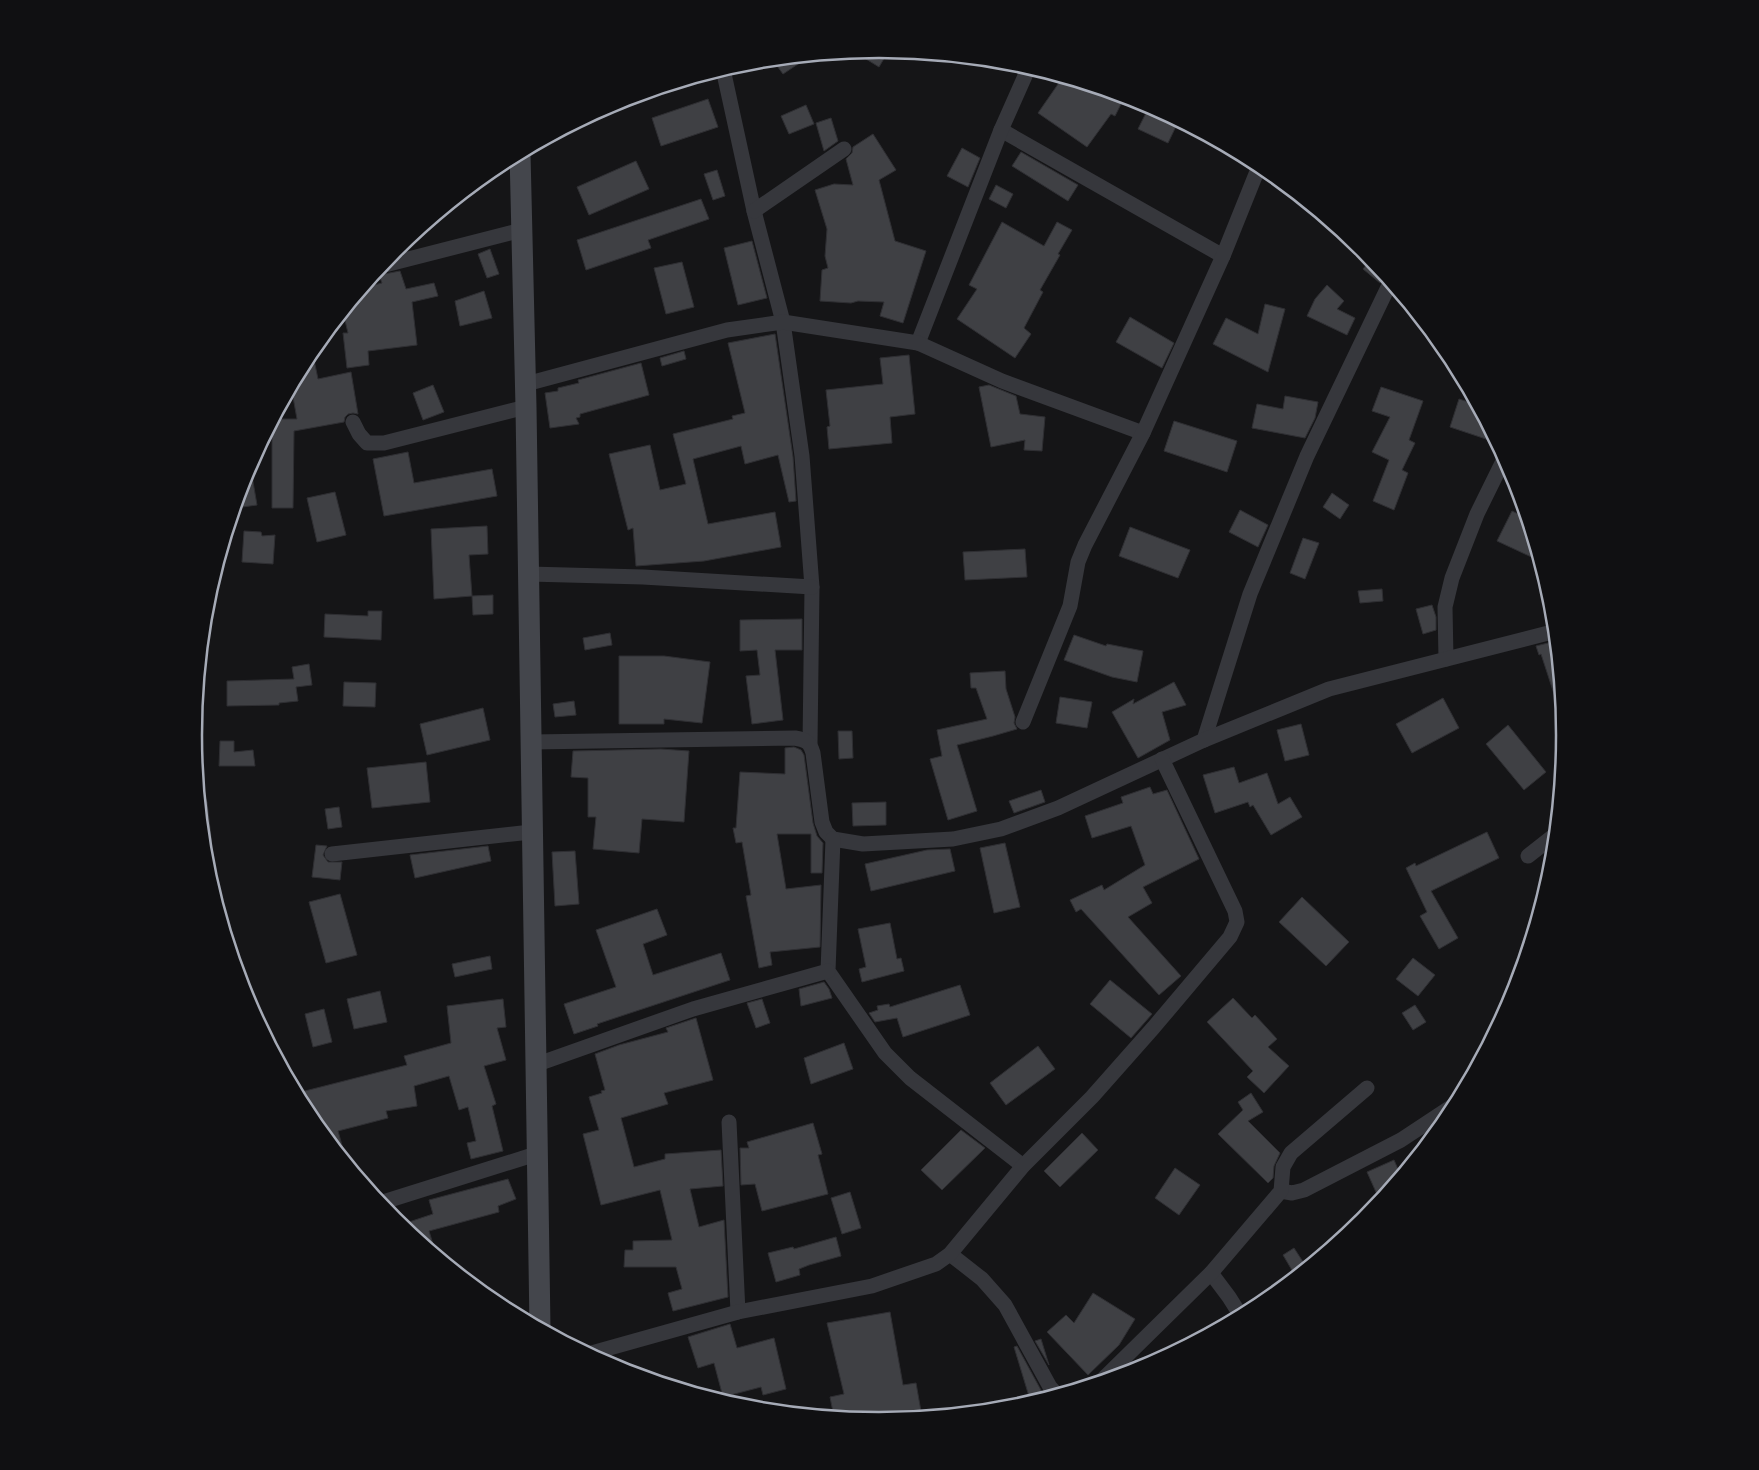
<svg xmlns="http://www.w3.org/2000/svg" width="1759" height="1470" viewBox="0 0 1759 1470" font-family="'PT Sans',sans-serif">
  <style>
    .building { fill: #3f4044; stroke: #2f2f33 }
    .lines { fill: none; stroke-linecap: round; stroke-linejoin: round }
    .street { stroke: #36373c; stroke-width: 15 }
    .secondary { stroke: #44464c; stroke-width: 21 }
    .rim { fill: none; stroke: #a6abb7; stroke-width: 2.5 }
  </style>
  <rect width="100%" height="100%" fill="#151517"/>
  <g class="building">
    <polygon points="880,49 889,50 879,67 853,51"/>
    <polygon points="810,56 783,74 772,59 783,58"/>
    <polygon points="1063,77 1125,96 1115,116 1111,114 1087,147 1038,113"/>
    <polygon points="708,99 718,127 661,146 652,118"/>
    <polygon points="806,105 814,124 789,134 781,116"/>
    <polygon points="1150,105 1179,120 1168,143 1138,129"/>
    <polygon points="831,118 838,141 824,151 816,123"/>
    <polygon points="873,134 896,170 879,180 895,241 926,251 903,323 880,316 884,302 858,301 851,303 820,301 822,270 828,268 825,256 827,229 815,190 834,184 853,185 846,159 852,153 853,147"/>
    <polygon points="962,148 980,158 968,187 947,176"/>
    <polygon points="1021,152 1078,185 1068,201 1012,166"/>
    <polygon points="636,161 649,189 589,215 577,187"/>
    <polygon points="717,170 725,196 713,200 704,174"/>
    <polygon points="996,185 1013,194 1006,208 989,199"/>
    <polygon points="701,199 709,219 648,240 651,248 586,270 577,240"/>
    <polygon points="1002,222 1044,246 1057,222 1072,230 1058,254 1060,255 1040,290 1043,292 1024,328 1031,334 1015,358 957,319 977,289 969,285"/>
    <polygon points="752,241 767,298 738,305 724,248"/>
    <polygon points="490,249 499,274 487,278 478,254"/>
    <polygon points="1372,258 1385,274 1380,283 1363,269"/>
    <polygon points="682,262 694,307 666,314 654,268"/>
    <polygon points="400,271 406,289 434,283 438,296 412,302 417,345 368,351 369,365 347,368 343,333 348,333 343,312 363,288 382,283 379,275"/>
    <polygon points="1327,285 1344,301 1337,309 1355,318 1347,335 1307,316 1315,299"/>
    <polygon points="484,291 492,318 460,326 455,301"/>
    <polygon points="1265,304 1285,309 1268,372 1213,344 1226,318 1258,334"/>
    <polygon points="1130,317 1174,343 1162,368 1116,342"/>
    <polygon points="775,334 793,457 796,501 789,502 778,455 745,464 741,446 693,459 708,524 775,512 781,547 704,561 636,566 633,528 628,530 609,454 650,445 660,490 686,484 673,434 733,419 732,416 745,413 728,343"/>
    <polygon points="312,350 318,379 351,372 358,414 353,413 348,414 345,417 344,422 294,431 293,508 272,508 272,422 274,419 297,419 291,386"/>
    <polygon points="684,351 686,359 662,366 660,358"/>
    <polygon points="909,355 915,414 890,417 892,443 829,449 827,427 830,426 826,390 883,384 880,358"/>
    <polygon points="641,363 649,395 580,414 580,417 576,418 579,424 550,428 545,393 558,391 558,388 579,383 578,380"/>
    <polygon points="433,385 444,412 423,420 413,393"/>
    <polygon points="989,385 1016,396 1020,414 1045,417 1042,451 1024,450 1025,440 991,447 979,387"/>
    <polygon points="1381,387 1423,401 1409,440 1415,443 1402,470 1408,473 1394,510 1373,501 1389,460 1372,452 1390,417 1372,411"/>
    <polygon points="1285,396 1318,402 1315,418 1305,438 1252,428 1257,404 1283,409"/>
    <polygon points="1459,399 1478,405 1498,443 1450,427"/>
    <polygon points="1174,421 1237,441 1227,472 1164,451"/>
    <polygon points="408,452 414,483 492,469 497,496 384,516 373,459"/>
    <polygon points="250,464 257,505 235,508 246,472"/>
    <polygon points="335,492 346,535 317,542 307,498"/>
    <polygon points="1332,493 1349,505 1340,519 1323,507"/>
    <polygon points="1240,510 1268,525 1258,547 1229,532"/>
    <polygon points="1512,511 1527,518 1540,561 1497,541"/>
    <polygon points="487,526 488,554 469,555 472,596 434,599 431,529"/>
    <polygon points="1130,527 1190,550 1178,578 1119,556"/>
    <polygon points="244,531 261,532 262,536 275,535 273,564 242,562"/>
    <polygon points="1303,538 1319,543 1305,579 1290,573"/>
    <polygon points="1025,549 1027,577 965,580 963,552"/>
    <polygon points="1382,589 1383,601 1360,603 1358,591"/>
    <polygon points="493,595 493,614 473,615 472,596"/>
    <polygon points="1432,605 1436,617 1436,630 1423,634 1416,609"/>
    <polygon points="368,611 382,611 381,640 324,637 325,614 368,616"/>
    <polygon points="802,619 802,650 775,650 783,720 752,724 746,676 760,675 757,650 740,651 740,620"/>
    <polygon points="610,633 612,645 585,650 583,638"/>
    <polygon points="1074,635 1106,646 1107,644 1143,651 1137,682 1112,677 1064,660"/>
    <polygon points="1556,641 1562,701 1557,703 1541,654 1539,655 1536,646"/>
    <polygon points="619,656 664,656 710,662 702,723 664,719 664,724 619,724"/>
    <polygon points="309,664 312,685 296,687 298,701 279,703 279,705 227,706 227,681 294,679 292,667"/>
    <polygon points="1005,671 1006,689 1015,717 1014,723 1017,729 993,736 957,745 977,811 948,820 930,759 942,756 937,730 987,719 976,688 971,688 970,673"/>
    <polygon points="344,682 376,683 375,707 343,706"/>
    <polygon points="1174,682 1186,705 1162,712 1170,740 1138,758 1112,712 1134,699 1133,704"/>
    <polygon points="1060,697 1092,702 1087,728 1056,723"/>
    <polygon points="1443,698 1459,728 1412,753 1396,724"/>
    <polygon points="574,701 576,715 555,717 553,704"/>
    <polygon points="483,708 490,740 427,755 420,724"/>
    <polygon points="1301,724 1309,755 1285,761 1277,730"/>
    <polygon points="1508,725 1546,772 1524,790 1486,744"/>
    <polygon points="838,731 852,731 853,758 839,759"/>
    <polygon points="220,741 234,741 234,752 253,750 255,766 219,766"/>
    <polygon points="794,747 801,750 804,755 813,823 817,836 823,843 822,873 811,873 811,834 777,834 786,889 821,885 820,947 770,952 772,965 759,968 746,896 751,895 742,842 736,843 733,828 736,828 740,772 785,774 785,748"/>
    <polygon points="661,749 689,751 684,822 642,819 639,853 593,849 596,817 588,817 588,778 571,777 573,751"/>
    <polygon points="426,762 430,802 372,808 367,768"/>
    <polygon points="1234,767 1239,783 1267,773 1278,804 1290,797 1302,817 1271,835 1253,805 1250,807 1248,802 1215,813 1203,775"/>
    <polygon points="1150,787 1153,794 1167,790 1199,859 1143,887 1152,903 1128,917 1181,976 1159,995 1081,909 1076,912 1070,900 1102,885 1104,890 1145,865 1131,826 1092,838 1085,816 1123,803 1121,797"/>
    <polygon points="1041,790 1045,802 1014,813 1009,801"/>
    <polygon points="886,802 886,825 853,826 852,803"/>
    <polygon points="339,807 342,827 328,829 325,809"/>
    <polygon points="1487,832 1499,858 1431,891 1458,938 1439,949 1420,916 1427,912 1406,868 1415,863 1416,866"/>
    <polygon points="1005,843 1020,907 994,913 980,848"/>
    <polygon points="316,845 327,846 323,855 328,862 342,862 340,880 312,877"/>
    <polygon points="488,846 491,861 415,878 410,855"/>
    <polygon points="950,849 955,871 871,891 865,864 927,850"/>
    <polygon points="575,851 579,904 555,906 552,852"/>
    <polygon points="340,894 357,955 326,963 309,902"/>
    <polygon points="1302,897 1349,942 1326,966 1279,922"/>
    <polygon points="657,909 667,935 643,944 653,975 721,953 730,980 597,1024 598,1026 574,1034 564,1004 616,987 596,930"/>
    <polygon points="890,923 897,959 901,958 904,971 862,982 859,969 866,967 858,929"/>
    <polygon points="490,956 492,969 455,977 452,964"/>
    <polygon points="1413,958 1435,975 1418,996 1396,979"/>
    <polygon points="1110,980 1152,1014 1131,1038 1090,1004"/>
    <polygon points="824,982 829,989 832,998 801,1006 799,989"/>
    <polygon points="960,985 970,1015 903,1037 897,1018 875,1022 869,1013 878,1010 877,1006 889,1004 890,1007"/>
    <polygon points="380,991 387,1022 354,1029 347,999"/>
    <polygon points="1233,998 1252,1018 1255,1015 1277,1039 1268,1047 1289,1066 1264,1093 1247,1077 1253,1071 1207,1022"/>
    <polygon points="503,999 506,1027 497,1028 506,1060 484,1066 496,1104 492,1106 503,1151 471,1159 467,1143 476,1141 468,1107 459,1110 449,1076 414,1086 417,1106 386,1111 388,1118 338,1131 347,1163 309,1116 297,1093 407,1065 404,1056 451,1043 447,1006"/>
    <polygon points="762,999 770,1023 756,1028 747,1003"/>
    <polygon points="1415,1005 1426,1022 1413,1030 1402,1013"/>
    <polygon points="324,1009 332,1042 313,1047 305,1014"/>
    <polygon points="696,1018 713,1080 664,1093 668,1104 621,1118 634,1167 665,1159 665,1154 721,1150 723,1186 690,1189 699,1227 724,1220 728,1297 673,1311 668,1293 682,1289 676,1267 624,1267 625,1250 633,1250 633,1241 672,1240 660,1190 601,1205 583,1134 599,1130 589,1097 602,1093 601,1091 605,1090 595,1054 619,1045 668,1032 666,1028"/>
    <polygon points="844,1043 853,1069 811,1084 804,1058"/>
    <polygon points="1038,1046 1055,1069 1006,1105 990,1083"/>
    <polygon points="1251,1093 1263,1112 1248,1121 1280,1153 1274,1166 1273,1178 1268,1183 1218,1134 1243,1110 1238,1102"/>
    <polygon points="813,1123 822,1154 818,1155 828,1194 762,1211 755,1184 741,1185 740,1148 749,1148 747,1142"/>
    <polygon points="961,1130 985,1148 942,1190 921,1170"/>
    <polygon points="1082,1133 1098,1150 1060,1187 1044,1171"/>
    <polygon points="1394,1160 1401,1176 1380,1201 1367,1172"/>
    <polygon points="1175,1168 1200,1185 1179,1215 1155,1198"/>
    <polygon points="508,1179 516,1199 498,1206 499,1212 429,1231 436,1254 400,1225 433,1214 429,1200"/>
    <polygon points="850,1192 861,1228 842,1234 831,1198"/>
    <polygon points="836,1237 841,1256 809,1265 799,1269 800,1275 776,1282 768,1253 793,1247 794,1249"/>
    <polygon points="1294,1248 1307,1268 1296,1277 1283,1255"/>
    <polygon points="1093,1293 1135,1319 1119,1345 1088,1375 1047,1332 1066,1315 1074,1323"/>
    <polygon points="890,1312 903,1385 916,1383 922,1417 880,1421 834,1417 830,1397 844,1394 827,1323"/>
    <polygon points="730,1324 737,1348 774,1338 786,1389 763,1395 761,1387 723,1397 714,1363 698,1368 688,1337"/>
    <polygon points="1041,1339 1049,1365 1035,1341"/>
    <polygon points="1017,1346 1042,1392 1047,1398 1031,1403 1014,1347"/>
  </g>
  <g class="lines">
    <g class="street">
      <polyline points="723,69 754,211 783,322 802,456 812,587 810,744"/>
      <polyline points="1001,130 1223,256"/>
      <polyline points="754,211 844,149"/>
      <polyline points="381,266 522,230"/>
      <polyline points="918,343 1001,130 1029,67"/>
      <polyline points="526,384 727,330 783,322 918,343 1002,381 1143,433"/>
      <polyline points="353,422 359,434 367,443 384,443 526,407"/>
      <polyline points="529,574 643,577 812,587"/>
      <polyline points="1446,659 1445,607 1452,578 1477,514 1505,457"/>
      <polyline points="1023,722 1070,606 1078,562 1085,545 1143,433 1223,256 1260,164"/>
      <polyline points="1204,740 1250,594 1307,456 1391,281"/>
      <path d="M531 742 795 738C806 740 810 742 813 753L822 822 826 832 833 839 863 844 953 839 1001 829 1058 808 1204 740 1329 689 1556 631"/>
      <polyline points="200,803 208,873"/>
      <polyline points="833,839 828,971 885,1053 910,1078 1023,1166"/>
      <polyline points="332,854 531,832"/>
      <polyline points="1528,856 1556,834"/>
      <polyline points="535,1065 693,1009 828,971"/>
      <polyline points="729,1122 738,1312"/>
      <polyline points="1281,1191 1292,1193 1304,1190 1401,1140 1457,1103"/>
      <polyline points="380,1203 536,1154"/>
      <polyline points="950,1254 982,1279 1005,1305 1050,1387 1057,1395"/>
      <polyline points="1211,1273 1229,1297 1241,1316"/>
      <polyline points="588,1354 738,1312 872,1286 936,1264 950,1254 1023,1166 1092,1097 1154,1027 1230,937 1237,922 1235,911 1162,759"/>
      <polyline points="1101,1381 1211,1273 1281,1191 1283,1167 1291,1153 1367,1088"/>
    </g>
    <polyline class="secondary" points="520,153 526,407 540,1328"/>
  </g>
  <path d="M0 0H1759V1470H0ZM202 735a677 677 0 1 1 1354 0a677 677 0 1 1-1354 0Z" fill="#101012" fill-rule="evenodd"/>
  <path class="rim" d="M202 735a677 677 0 1 1 1354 0a677 677 0 1 1-1354 0Z"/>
</svg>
